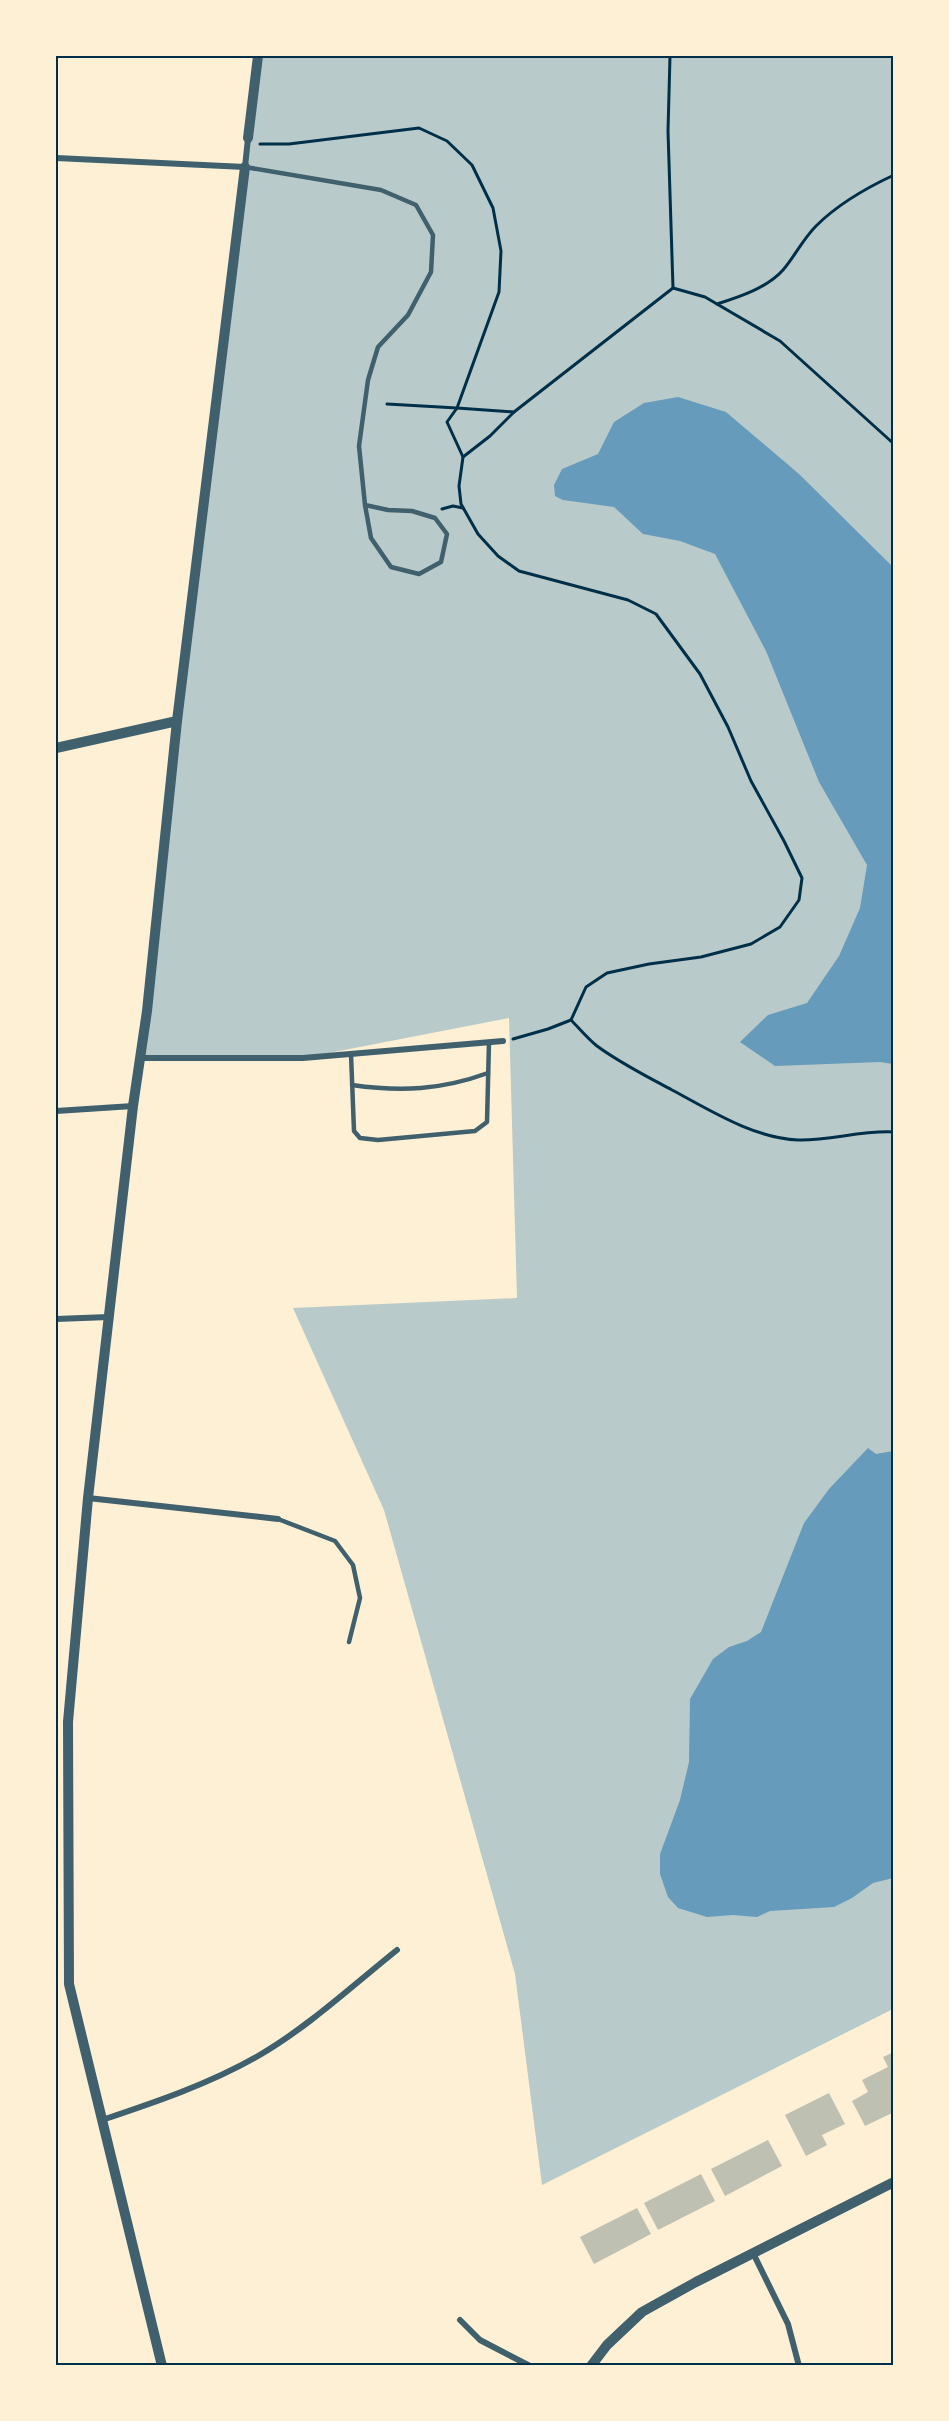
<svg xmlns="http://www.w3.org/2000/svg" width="949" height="2421" viewBox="0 0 949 2421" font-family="'Titillium Web',sans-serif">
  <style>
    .green { fill: #b9caca }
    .water { fill: #669bbc }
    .building { fill: #bec0b2 }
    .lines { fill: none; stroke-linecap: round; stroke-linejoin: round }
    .path { stroke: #003049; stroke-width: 3 }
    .service { stroke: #3f606c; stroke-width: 4.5 }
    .minor { stroke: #3f606c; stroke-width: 6 }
    .tertiary { stroke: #3f606c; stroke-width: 10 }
    .neatline { fill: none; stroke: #003049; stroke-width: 2 }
  </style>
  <rect width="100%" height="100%" fill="#fdf0d5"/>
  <polygon class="green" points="259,56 893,56 893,2009 542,2185 515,1974 384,1510 293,1308 517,1298 509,1018 303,1058 141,1058"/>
  <g class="water">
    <polygon points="678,397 726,412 799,474 893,567 893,1064 880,1062 775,1066 740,1042 768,1015 807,1003 839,956 860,908 867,865 819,782 766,651 715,554 680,541 643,534 614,507 563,500 555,496 554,485 562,469 598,454 614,422 644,403"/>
    <polygon points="868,1448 876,1454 893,1451 893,1878 873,1883 852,1898 834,1907 770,1911 757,1917 733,1915 707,1917 678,1908 668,1897 660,1874 660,1854 680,1800 689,1762 690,1699 713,1659 729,1647 747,1641 761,1632 804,1523 829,1489"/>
  </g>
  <g class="building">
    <polygon points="894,2052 894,2112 865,2126 852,2101 868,2092 862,2080 888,2067 883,2057"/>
    <polygon points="829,2093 845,2124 822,2135 827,2145 806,2156 785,2115"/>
    <polygon points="768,2140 782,2166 725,2196 711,2169"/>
    <polygon points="701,2174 715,2201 658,2230 644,2203"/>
    <polygon points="637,2208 651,2234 594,2264 580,2237"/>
  </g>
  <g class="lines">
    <g class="path">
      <polyline points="670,56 668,131 673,288"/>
      <polyline points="260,144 289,144 419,128 447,141 472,165 493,208 501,251 499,292 457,408 514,412 673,288 705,297 780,341 894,444"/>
      <path d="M717 304C739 297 767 288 783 270 795 256 803 239 816 226 838 204 866 188 894 175"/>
      <polyline points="387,404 457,408"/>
      <polyline points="457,408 447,422 463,457"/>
      <polyline points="514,412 490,436 463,457 459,486 461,504 478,534 498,556 519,571 628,600 656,614 700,674 728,727 751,781 784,841 802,878 799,900 780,927 751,944 701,957 649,964 607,973 586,987 571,1020"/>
      <polyline points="442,509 453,506 463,508"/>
      <path d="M571 1020C579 1028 588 1039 597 1046 620 1063 646 1076 672 1090 710 1110 753 1138 798 1140 830 1141 861 1130 894 1132"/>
      <polyline points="513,1039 548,1029 571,1020"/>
    </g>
    <g class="service">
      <polyline points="245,167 381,190 416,205 433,235 431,272 408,315 378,347 368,380 359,446 365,505 371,538 391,567 419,574 441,562 447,534 435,518 412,511 388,510 365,505"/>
      <polyline points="351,1054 354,1131 360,1138 378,1140 475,1131 487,1122 489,1042"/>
      <path d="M352 1085C401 1092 441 1090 488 1073"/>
      <polyline points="278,1519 335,1541 353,1565 360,1598 349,1642"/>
    </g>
    <g class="minor">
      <polyline points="56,158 245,167 248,138"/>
      <polyline points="141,1058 303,1058 503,1041"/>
      <polyline points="56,1111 133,1106"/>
      <polyline points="56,1319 109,1317"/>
      <polyline points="88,1498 278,1519"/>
      <path d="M102 2120C156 2102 209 2084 258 2056 308 2027 352 1986 397 1950"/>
      <polyline points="753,2253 788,2324 799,2366"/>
      <polyline points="460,2320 480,2340 530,2366"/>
    </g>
    <g class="tertiary">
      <polyline points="248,138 258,56"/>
      <polyline points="56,748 177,721"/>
      <polyline points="162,2366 69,1984 68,1722 88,1498 133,1106 147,1011 177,721 245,167"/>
      <polyline points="591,2366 607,2345 642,2312 696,2282 894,2182"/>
    </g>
  </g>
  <rect width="949" height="2421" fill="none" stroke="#fdf0d5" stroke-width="114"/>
  <rect x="57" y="57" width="835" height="2307" class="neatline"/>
</svg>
